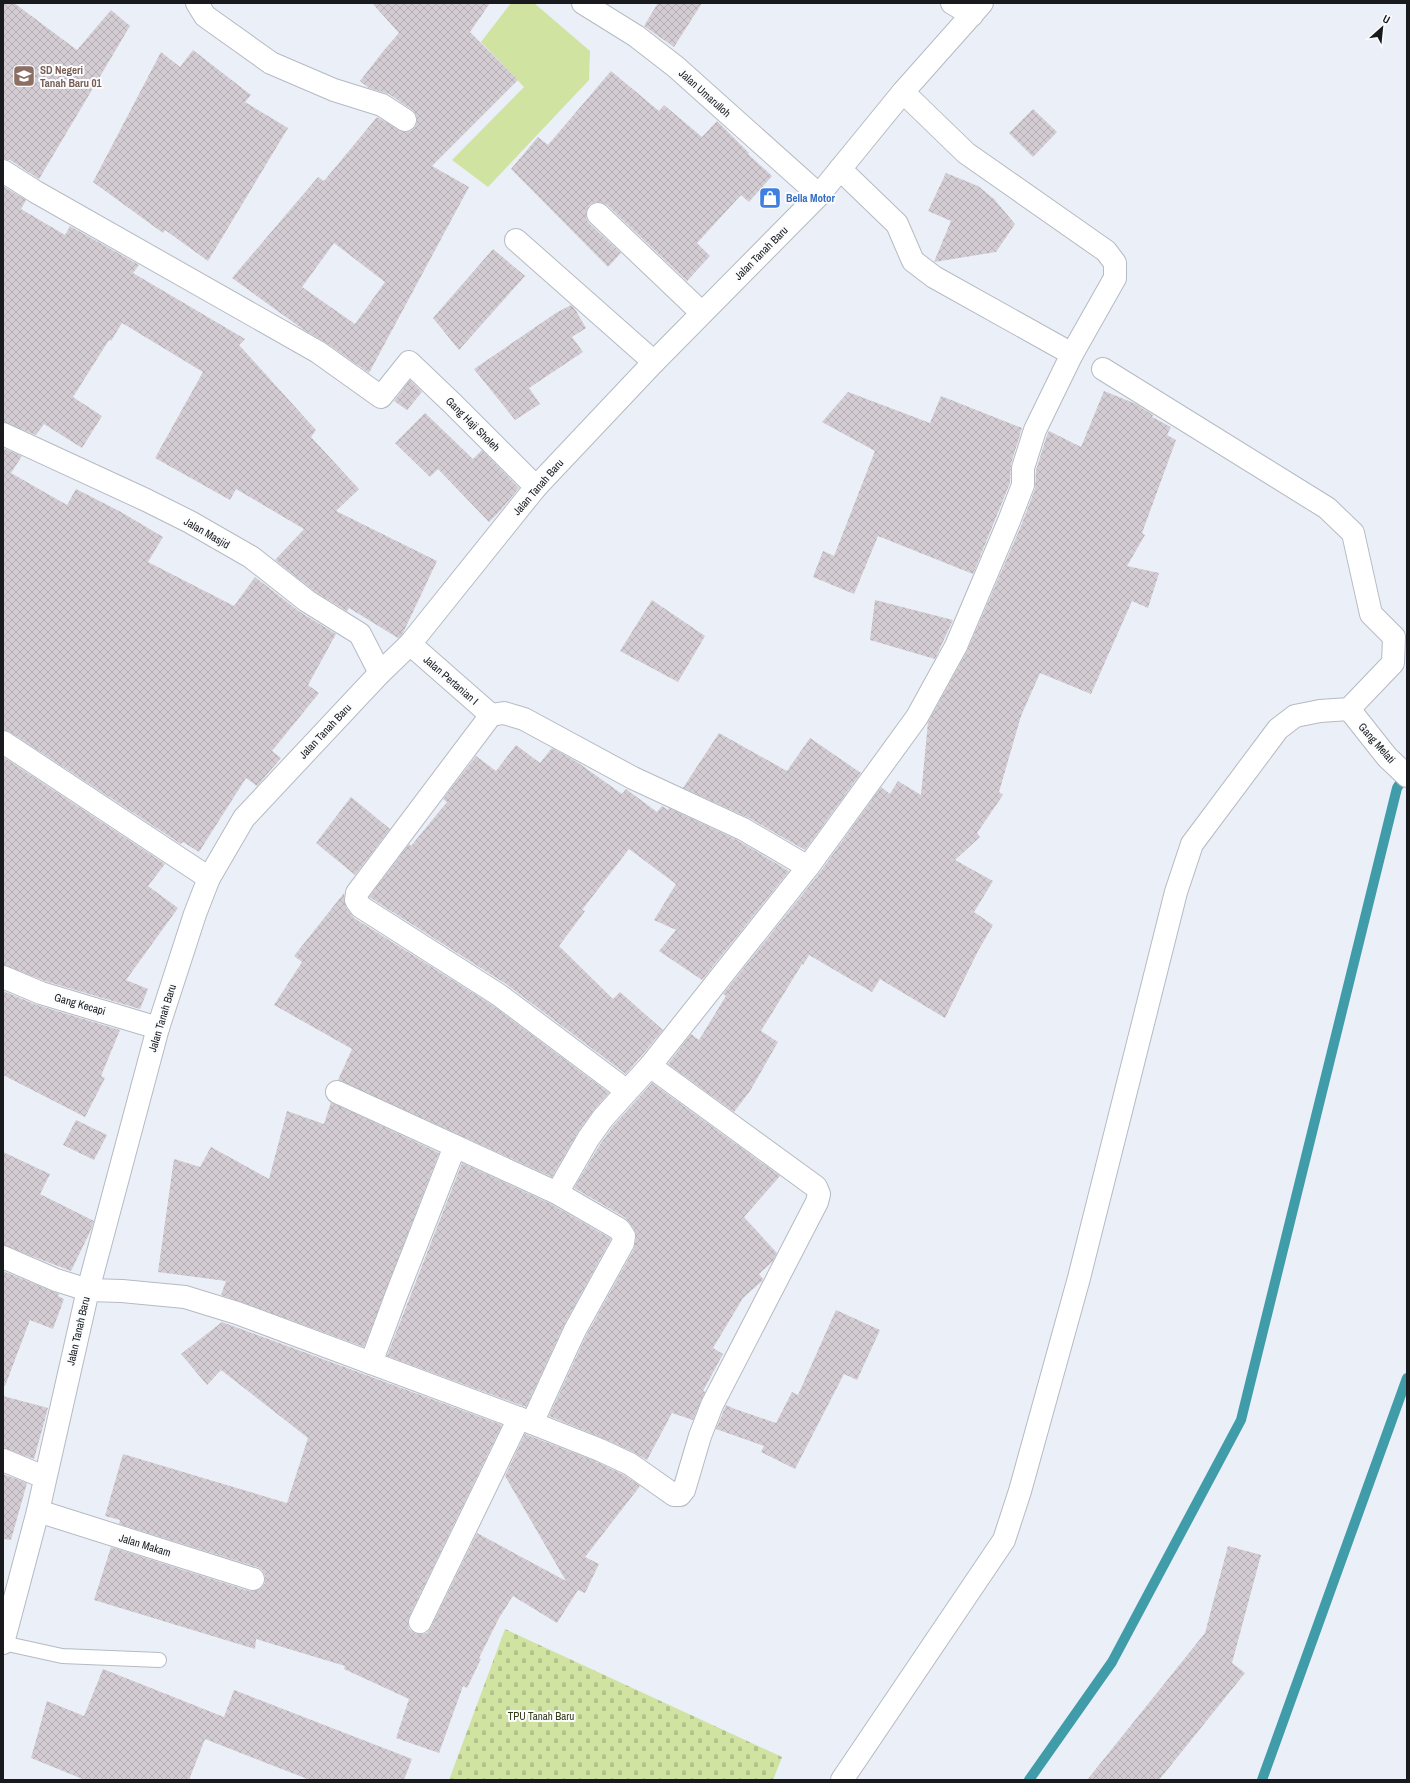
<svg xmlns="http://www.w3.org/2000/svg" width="1410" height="1783" viewBox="0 0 1410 1783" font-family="'Archivo Narrow',sans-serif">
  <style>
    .grass { fill: #d1e3a1 }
    .cemetery { fill: url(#cemetery-stones) }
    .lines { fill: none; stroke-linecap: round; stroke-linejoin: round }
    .stream { stroke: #409ca8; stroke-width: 10 }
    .building { fill: url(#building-cross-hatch); fill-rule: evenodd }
    .lane-casing { stroke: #b5bac3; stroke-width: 16 }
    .street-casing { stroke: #b5bac3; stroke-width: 24 }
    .secondary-casing { stroke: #b5bac3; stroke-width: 24 }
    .lane { stroke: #fff; stroke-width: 14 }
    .street { stroke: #fff; stroke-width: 22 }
    .secondary { stroke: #fff; stroke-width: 22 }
    .labels { text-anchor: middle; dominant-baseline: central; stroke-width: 4; stroke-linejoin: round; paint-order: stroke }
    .education-label { font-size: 11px; font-weight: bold; fill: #785e54; stroke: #fbfcfe; text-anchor: start }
    .street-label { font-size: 11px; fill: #181a1d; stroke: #fbfcfe }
    .shop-label { font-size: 11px; font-weight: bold; fill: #366cbe; stroke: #fbfcfe; text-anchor: start }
    .park-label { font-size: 11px; fill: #343c18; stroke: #fbfcfe }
  </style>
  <defs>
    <pattern id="cemetery-stones" width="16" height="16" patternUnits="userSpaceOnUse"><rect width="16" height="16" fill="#d1e3a1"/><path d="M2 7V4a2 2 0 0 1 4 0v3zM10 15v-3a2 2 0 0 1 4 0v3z" fill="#b3c28a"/></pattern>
    <pattern id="building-cross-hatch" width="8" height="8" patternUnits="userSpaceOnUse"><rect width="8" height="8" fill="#d4ccd3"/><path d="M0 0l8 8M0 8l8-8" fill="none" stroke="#b5afb5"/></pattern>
  </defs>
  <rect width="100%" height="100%" fill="#eaeff8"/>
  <polygon class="grass" points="511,3 534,3 590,51 589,80 488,187 452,160 524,87 481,42"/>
  <polygon class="cemetery" points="505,1629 782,1757 773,1780 449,1780"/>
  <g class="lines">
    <g class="stream">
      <polyline points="1029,1780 1112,1662 1241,1420 1397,788 1407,772"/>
      <polyline points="1262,1780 1407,1378"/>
    </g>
  </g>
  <g class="building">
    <polygon points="3,3 14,3 77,50 111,10 130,26 39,179 10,160 3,159"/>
    <path d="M372 3H490L470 32 518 80 432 166 469 187 369 373 325 342 304 330 232 278 318 177 324 181 377 117 404 132 411 131 416 126 417 121 416 115 412 110 389 94 369 88 360 81 385 49 399 33ZM334 243 385 282 355 324 302 287Z"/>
    <polygon points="658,3 702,3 674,47 644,26"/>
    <polygon points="193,50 251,95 245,102 288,128 208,261 165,230 163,233 93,182 161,52 180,67"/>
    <polygon points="611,71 659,111 664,105 702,137 717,121 749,153 748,154 772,176 749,202 741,195 697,243 710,256 687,281 607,205 601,202 595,202 589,205 586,211 586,218 589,223 621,253 608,267 511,169 538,137 548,145"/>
    <polygon points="1033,109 1057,132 1033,157 1009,133"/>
    <polygon points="946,173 978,186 994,199 1015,224 996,252 934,262 951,221 928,211"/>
    <polygon points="3,186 26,200 21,209 65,235 70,226 139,265 133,273 245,339 239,345 316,430 311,437 359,489 336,511 437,561 402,635 398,638 349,608 347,611 314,591 275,560 304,529 236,489 230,500 155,458 203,372 122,323 111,341 109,340 73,397 102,416 82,448 44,424 36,435 3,422"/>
    <polygon points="493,249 525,276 459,350 433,318"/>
    <polygon points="571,305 575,309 586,328 572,337 583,352 529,388 540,404 515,420 474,369 556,313"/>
    <polygon points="410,380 422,392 407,410 394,401"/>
    <polygon points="1104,391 1136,404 1153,415 1152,417 1171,427 1167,435 1176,440 1142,533 1145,535 1127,566 1159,573 1148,608 1132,601 1091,694 1040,673 1021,716 999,792 1003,795 977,833 980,837 955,860 993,881 974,912 993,925 978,951 945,1018 880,979 872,992 809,955 803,965 802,964 761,1031 778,1042 750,1091 734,1112 668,1064 691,1034 699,1040 726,996 723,994 818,875 881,787 890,794 898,781 921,795 928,722 967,651 1021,526 1035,489 1036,470 1047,435 1049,431 1081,447"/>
    <polygon points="848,392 930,423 941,396 1022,428 1011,464 1010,483 973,574 878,536 854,594 813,577 823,551 834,556 875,451 822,422"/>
    <polygon points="425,413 473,459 482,450 519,488 500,511 489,522 438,469 430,477 395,443"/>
    <polygon points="3,448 22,456 11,473 67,505 76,489 121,512 163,537 148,562 234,606 255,577 300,612 336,634 308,685 319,693 272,751 281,758 257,786 246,778 199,852 183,842 181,844 10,732 3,730"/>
    <polygon points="652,600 705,636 678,682 620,651"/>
    <polygon points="875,600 953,620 935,659 870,640"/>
    <polygon points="719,733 787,771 810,738 861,773 805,850 749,818 683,788"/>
    <polygon points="516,745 540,763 552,748 577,762 622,794 626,789 657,812 662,806 668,810 669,808 737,840 789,871 702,980 659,951 676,930 654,920 676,884 629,849 582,910 585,911 559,946 613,999 620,992 663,1030 626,1074 506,984 369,897 409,844 411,846 447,802 443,799 476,756 496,771"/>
    <polygon points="3,757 165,864 148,886 178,908 126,980 148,989 140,1009 45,981 3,965"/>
    <polygon points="351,797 390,829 355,875 316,843"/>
    <polygon points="344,893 344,899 346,907 354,918 492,1005 609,1093 593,1111 578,1132 552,1177 338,1080 352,1049 274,1005 302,962 294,956"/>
    <polygon points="3,991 37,1005 120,1030 101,1076 105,1078 85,1117 3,1075"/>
    <polygon points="652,1083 780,1176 744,1217 777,1253 772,1262 759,1274 763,1279 762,1281 743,1298 713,1348 723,1354 703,1391 705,1392 693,1420 672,1413 647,1460 635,1453 605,1439 549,1416 586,1336 634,1249 636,1238 634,1229 626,1218 574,1188 599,1146 613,1126"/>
    <polygon points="331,1102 439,1153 364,1347 221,1295 226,1281 158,1272 174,1159 200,1167 211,1147 269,1179 287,1111 324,1124"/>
    <polygon points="76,1120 107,1135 94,1160 63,1145"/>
    <polygon points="3,1152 50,1174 40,1194 94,1221 90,1232 71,1271 3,1245"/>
    <polygon points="462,1163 551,1204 611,1239 564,1325 526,1407 387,1356"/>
    <polygon points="3,1271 59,1294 58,1296 64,1299 53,1329 30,1320 5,1386 3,1386"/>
    <polygon points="836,1310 880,1330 857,1380 844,1374 795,1469 761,1452 764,1446 716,1429 726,1405 735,1409 776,1423 792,1392 798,1395"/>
    <polygon points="222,1322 502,1425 409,1617 408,1623 409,1629 415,1633 421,1634 427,1633 431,1627 477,1533 566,1581 505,1476 525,1434 595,1461 624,1475 640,1486 585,1557 599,1564 585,1593 578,1590 557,1623 513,1596 499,1618 479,1658 481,1659 467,1688 463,1686 439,1753 396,1738 409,1699 344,1669 345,1666 256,1639 255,1649 94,1600 111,1547 249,1591 256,1591 261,1588 265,1583 265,1576 262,1570 257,1567 119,1524 120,1520 105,1516 123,1454 287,1503 308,1438 221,1370 207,1385 181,1354"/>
    <polygon points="3,1396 48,1408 34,1459 3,1448"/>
    <polygon points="3,1474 27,1483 11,1540 3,1539"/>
    <polygon points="1228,1546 1261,1555 1232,1663 1245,1673 1159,1780 1087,1780 1205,1633"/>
    <polygon points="103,1669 224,1717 234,1690 412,1759 404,1780 310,1780 205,1739 189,1780 85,1780 31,1758 47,1701 84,1716"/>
  </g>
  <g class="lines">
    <g class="lane-casing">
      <polyline id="lane" points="3,1643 62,1656 159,1660"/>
    </g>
    <g class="street-casing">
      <g id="street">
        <polyline points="197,3 205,16 271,63 334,90 382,105 405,120"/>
        <polyline points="583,3 636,36 676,67 819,195"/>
        <polyline points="952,3 972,15"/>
        <polyline points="840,169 897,224 913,261 934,277 1072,354"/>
        <polyline points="3,171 36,192 318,352 381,397 409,362 453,404 536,487"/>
        <polyline points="598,214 702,313"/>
        <polyline points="516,240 654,362"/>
        <polyline points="3,434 146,500 190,522 251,557 307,601 360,634 380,673"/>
        <polyline points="410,644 491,715"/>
        <polyline points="1349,709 1387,757 1407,776"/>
        <polyline points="3,742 209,878"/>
        <polyline points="3,977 41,993 158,1028"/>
        <polyline points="627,1091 499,995 361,907 356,900 357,893 491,715 504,713 524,719 633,778 743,829 808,867"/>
        <polyline points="337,1092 557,1193 619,1229 624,1236 623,1243 575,1330 532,1423"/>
        <polyline points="557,1193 588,1139 603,1118 650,1066 808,867 917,717 956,646 1009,521 1023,485 1023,468 1035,430 1072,354 1115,278 1115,263 1106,251 966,153 903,92"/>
        <polyline points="3,1257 56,1280 88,1290 122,1291 185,1297 237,1313 532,1423 600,1450 630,1464 674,1495 680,1495 684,1490 700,1436 712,1405 817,1202 819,1194 816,1187 650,1066"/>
        <polyline points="371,1363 396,1296 455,1146"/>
        <polyline points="3,1460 44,1477"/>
        <polyline points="38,1511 253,1579"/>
        <polyline points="420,1622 519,1418"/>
        <polyline points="842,1780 1004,1540 1020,1491 1079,1278 1176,892 1192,844 1278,729 1295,716 1320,711 1349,709 1393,663 1394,637 1371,614 1353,533 1327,508 1103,369"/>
      </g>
    </g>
    <g class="secondary-casing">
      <polyline id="secondary" points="3,1643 38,1511 88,1290 158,1028 195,914 209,878 244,818 380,673 410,644 536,487 654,362 819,195 903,92 982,3"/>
    </g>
    <use href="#lane" class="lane"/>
    <use href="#street" class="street"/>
    <use href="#secondary" class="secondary"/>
  </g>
  <defs>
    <g id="school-square" transform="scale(1.15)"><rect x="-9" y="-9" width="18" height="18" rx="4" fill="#8d6e63" stroke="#fbfcfe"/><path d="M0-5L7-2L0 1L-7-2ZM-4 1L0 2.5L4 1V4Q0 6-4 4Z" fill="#fff"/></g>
    <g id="shop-square" transform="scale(1.15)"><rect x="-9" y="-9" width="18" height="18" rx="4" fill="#3f7fe0" stroke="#fbfcfe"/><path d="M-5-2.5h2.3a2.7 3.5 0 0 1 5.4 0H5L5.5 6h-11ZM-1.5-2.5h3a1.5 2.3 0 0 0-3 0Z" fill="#fff"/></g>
  </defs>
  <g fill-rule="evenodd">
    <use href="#school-square" x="24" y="76"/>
    <use href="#shop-square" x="770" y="198"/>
  </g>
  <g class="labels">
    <g class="education-label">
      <text x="40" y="70">SD Negeri<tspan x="40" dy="13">Tanah Baru 01</tspan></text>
    </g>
    <g class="street-label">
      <text transform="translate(705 93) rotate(42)">Jalan Umarulloh</text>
      <text transform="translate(761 253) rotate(-45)">Jalan Tanah Baru</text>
      <text transform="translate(473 424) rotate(45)">Gang Haji Sholeh</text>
      <text transform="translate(538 487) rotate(-49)">Jalan Tanah Baru</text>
      <text transform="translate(207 533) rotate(30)">Jalan Masjid</text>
      <text transform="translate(451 680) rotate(41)">Jalan Pertanian I</text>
      <text transform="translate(325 731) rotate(-47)">Jalan Tanah Baru</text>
      <text transform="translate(1377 743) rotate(49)">Gang Melati</text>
      <text transform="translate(80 1004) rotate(16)">Gang Kecapi</text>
      <text transform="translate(162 1018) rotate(-73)">Jalan Tanah Baru</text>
      <text transform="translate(78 1331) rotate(-77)">Jalan Tanah Baru</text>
      <text transform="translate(145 1545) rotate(17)">Jalan Makam</text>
    </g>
    <g class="shop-label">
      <text x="786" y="198">Bella Motor</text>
    </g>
    <g class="park-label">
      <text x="541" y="1716">TPU Tanah Baru</text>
    </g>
  </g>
  <rect width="1410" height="1783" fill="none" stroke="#181a1d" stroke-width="8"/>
  <g transform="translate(1382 28) rotate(27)" stroke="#fbfcfe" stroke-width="3" paint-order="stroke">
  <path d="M0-3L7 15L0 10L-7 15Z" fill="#181a1d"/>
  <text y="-6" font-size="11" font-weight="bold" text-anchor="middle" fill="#181a1d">U</text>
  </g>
</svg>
